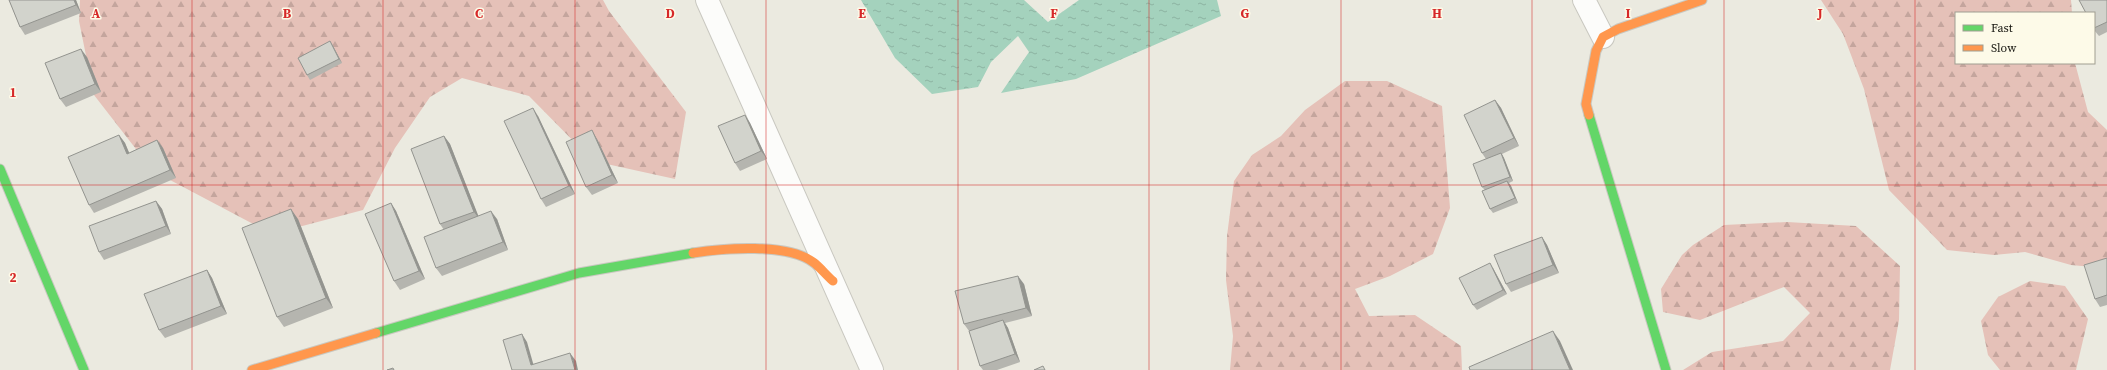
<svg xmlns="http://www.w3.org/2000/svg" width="2107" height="370" viewBox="0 0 2107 370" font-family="'Source Serif 4',serif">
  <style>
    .forest { fill: url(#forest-firs) }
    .water { fill: url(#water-ripples) }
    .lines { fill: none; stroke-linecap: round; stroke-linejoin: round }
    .street-casing { stroke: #c9c8c0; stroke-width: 24 }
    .fast-casing { stroke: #c9c8c0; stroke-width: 11 }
    .slow-casing { stroke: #c9c8c0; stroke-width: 11 }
    .street { stroke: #fcfcfa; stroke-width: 22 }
    .fast { stroke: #63d668; stroke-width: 9 }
    .slow { stroke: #ff974d; stroke-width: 9 }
    .wall { fill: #b5b5af }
    .shaded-wall { fill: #93948f }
    .building { fill: #d2d3cc; stroke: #93948f }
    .grid { fill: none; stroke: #d62828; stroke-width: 1; stroke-opacity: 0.55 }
    .grid-label { font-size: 13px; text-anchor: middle; font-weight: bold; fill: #d62828; stroke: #fdfae8; stroke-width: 3; stroke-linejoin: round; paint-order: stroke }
  </style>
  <defs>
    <pattern id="forest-firs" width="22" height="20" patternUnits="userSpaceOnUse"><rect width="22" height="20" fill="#e5c1b8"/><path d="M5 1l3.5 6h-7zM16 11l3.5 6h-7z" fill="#c4a59d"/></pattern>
    <pattern id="water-ripples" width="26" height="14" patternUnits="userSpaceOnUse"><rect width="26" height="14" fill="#a4d2bd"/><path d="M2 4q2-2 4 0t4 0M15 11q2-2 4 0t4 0" fill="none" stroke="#8cb3a1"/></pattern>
  </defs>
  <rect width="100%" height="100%" fill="#ebeae0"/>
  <g class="forest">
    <polygon points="80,0 603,0 609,11 686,112 675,179 593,161 529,96 462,78 430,97 395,148 363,210 272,234 153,171 94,95 79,21"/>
    <polygon points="1821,0 2071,0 2072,13 1956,13 1956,63 2075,63 2088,112 2107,130 2107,265 2103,268 2071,265 2025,252 1994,255 1947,250 1889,190 1864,89 1843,34"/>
    <polygon points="1345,81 1387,81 1442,106 1450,208 1433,254 1390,276 1355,289 1369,316 1415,315 1461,346 1462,370 1230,370 1233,336 1226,280 1227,236 1234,181 1252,155 1281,136 1305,110"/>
    <polygon points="1787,222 1856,226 1900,266 1899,320 1890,370 1683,370 1712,352 1783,341 1810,313 1784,287 1700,320 1663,312 1661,289 1682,255 1693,245 1724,225"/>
    <polygon points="2030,281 2065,286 2088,319 2076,370 2000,370 1988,355 1981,321 1998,297"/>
  </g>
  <polygon class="water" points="861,0 1024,0 1048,22 1079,0 1217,0 1221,16 1076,79 1001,93 1029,52 1018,36 991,62 978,87 932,94 895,58"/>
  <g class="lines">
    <g class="street-casing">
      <g id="street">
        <polyline points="707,0 872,370"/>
        <polyline points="1584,0 1603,37"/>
      </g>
    </g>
    <g class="fast-casing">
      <g id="fast">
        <polyline points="1589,115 1666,370"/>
        <polyline points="0,169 84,370"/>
        <polyline points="376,333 579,273 693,253"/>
      </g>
    </g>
    <g class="slow-casing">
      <g id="slow">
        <polyline points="1589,115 1586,104 1596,51 1603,37 1618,29 1702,0"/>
        <path d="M693 253C724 248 787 243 813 262 820 267 826 275 833 281"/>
        <polyline points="252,370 376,333"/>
      </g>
    </g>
    <use href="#street" class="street"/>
    <use href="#fast" class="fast"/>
    <use href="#slow" class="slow"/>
  </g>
  <g class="wall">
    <polygon points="9,0 76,0 81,13 25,35 20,27"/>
    <polygon points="2107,0 2107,32 2099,36 2094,30 2094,13"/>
    <polygon points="330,41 333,46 342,63 310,80 307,75"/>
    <polygon points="87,57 101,92 66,107 60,99"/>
    <polygon points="1495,100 1501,108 1519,146 1502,154 1504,158 1513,181 1509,183 1511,186 1518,203 1493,213 1490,209 1485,190 1482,187 1486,159 1482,153"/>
    <polygon points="745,115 750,123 767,159 740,171 735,163"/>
    <polygon points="538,116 575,194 546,207 541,199"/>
    <polygon points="119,135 125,143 129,153 157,140 163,148 176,178 94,213 89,205"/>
    <polygon points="444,136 450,144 478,216 497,219 508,250 442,276 436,268 444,230 440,224"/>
    <polygon points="597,139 618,183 592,195 586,187"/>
    <polygon points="156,201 162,209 171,234 104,260 99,252"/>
    <polygon points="391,203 396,211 425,279 400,290 394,281"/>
    <polygon points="298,219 333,308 284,327 277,317"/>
    <polygon points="1542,237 1547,245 1559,273 1511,292 1506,284"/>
    <polygon points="2107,258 2107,305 2100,307 2095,299"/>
    <polygon points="1493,268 1507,294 1477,310 1473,305"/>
    <polygon points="207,270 212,278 227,314 165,338 159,330"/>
    <polygon points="1024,284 1032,316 1005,323 1008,328 1020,362 997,370 983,370 980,366 969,331 964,324"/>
  </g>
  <g class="shaded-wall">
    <polygon points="74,0 76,0 81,13 76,5"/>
    <polygon points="330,41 333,46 342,63 339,59"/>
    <polygon points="81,49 87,57 101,92 95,84"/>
    <polygon points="1495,100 1501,108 1519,146 1514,138"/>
    <polygon points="533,108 538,116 575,194 569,186"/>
    <polygon points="745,115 750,123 767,159 761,151"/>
    <polygon points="592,130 597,139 618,183 612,175"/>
    <polygon points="119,135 125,143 133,162 127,154"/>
    <polygon points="444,136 450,144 480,220 474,212"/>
    <polygon points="157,140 163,148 176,178 170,170"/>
    <polygon points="1501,153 1504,158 1513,181 1510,177"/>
    <polygon points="1507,181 1511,186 1518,203 1515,198"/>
    <polygon points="156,201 162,209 171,234 166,226"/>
    <polygon points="391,203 396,211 425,279 419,271"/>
    <polygon points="291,209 298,219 333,308 326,298"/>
    <polygon points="491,211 497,219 508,250 503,242"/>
    <polygon points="1542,237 1547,245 1559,273 1553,265"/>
    <polygon points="1490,263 1493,268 1507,294 1503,290"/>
    <polygon points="207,270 212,278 227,314 221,306"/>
    <polygon points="1018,276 1024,284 1032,316 1026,308"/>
    <polygon points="1003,320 1008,328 1020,362 1015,354"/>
    <polygon points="1553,331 1560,341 1573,370 1570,370"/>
    <polygon points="522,334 527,342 535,370 531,365"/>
    <polygon points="570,353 576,361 578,370 575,370"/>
  </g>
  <g class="building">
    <polygon points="9,0 74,0 76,5 20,27"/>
    <polygon points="2079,0 2107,0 2107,22 2094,28 2094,13 2086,13"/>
    <polygon points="330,41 339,59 307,75 298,58"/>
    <polygon points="81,49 95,84 60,99 45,63"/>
    <polygon points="1495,100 1514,138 1482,153 1464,115"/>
    <polygon points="533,108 569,186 541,199 504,121"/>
    <polygon points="745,115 761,151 735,163 718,126"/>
    <polygon points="592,130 612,175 586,187 566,142"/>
    <polygon points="119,135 127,154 157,140 170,170 89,205 68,157"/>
    <polygon points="444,136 474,212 440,224 411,149"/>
    <polygon points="1501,153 1510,177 1482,187 1473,164"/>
    <polygon points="1507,181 1515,198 1490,209 1482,191"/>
    <polygon points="156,201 166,226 99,252 89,226"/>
    <polygon points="391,203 419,271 394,281 365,214"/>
    <polygon points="291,209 326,298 277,317 242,228"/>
    <polygon points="491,211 503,242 436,268 424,237"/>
    <polygon points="1542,237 1553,265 1506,284 1494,255"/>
    <polygon points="2107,258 2107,295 2095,299 2084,265"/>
    <polygon points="1490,263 1503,290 1473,305 1459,278"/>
    <polygon points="207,270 221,306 159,330 144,294"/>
    <polygon points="1018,276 1026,308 964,324 955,291"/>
    <polygon points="1003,320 1015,354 980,366 969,331"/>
    <polygon points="1553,331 1570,370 1470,370 1469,367"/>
    <polygon points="522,334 531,365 570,353 575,370 512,370 503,340"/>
    <polygon points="1043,366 1045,370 1034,370"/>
    <polygon points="393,368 394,370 387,370"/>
  </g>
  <path class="grid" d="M192 0V370M383 0V370M575 0V370M766 0V370M958 0V370M1149 0V370M1341 0V370M1532 0V370M1724 0V370M1915 0V370M0 185H2107"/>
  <g class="grid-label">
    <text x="96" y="18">A</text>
    <text x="287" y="18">B</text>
    <text x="479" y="18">C</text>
    <text x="670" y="18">D</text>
    <text x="862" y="18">E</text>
    <text x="1054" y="18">F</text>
    <text x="1245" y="18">G</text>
    <text x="1437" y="18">H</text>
    <text x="1628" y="18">I</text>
    <text x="1820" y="18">J</text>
    <text x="13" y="97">1</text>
    <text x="13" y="282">2</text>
  </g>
  <rect x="1955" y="12" width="140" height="52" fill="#fdfae8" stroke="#a09e91"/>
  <rect x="1963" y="25" width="20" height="6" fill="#63d668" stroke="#a09e91"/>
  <text x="1991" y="32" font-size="12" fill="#15140e">Fast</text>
  <rect x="1963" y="45" width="20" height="6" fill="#ff974d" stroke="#a09e91"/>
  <text x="1991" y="52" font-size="12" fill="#15140e">Slow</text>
</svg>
